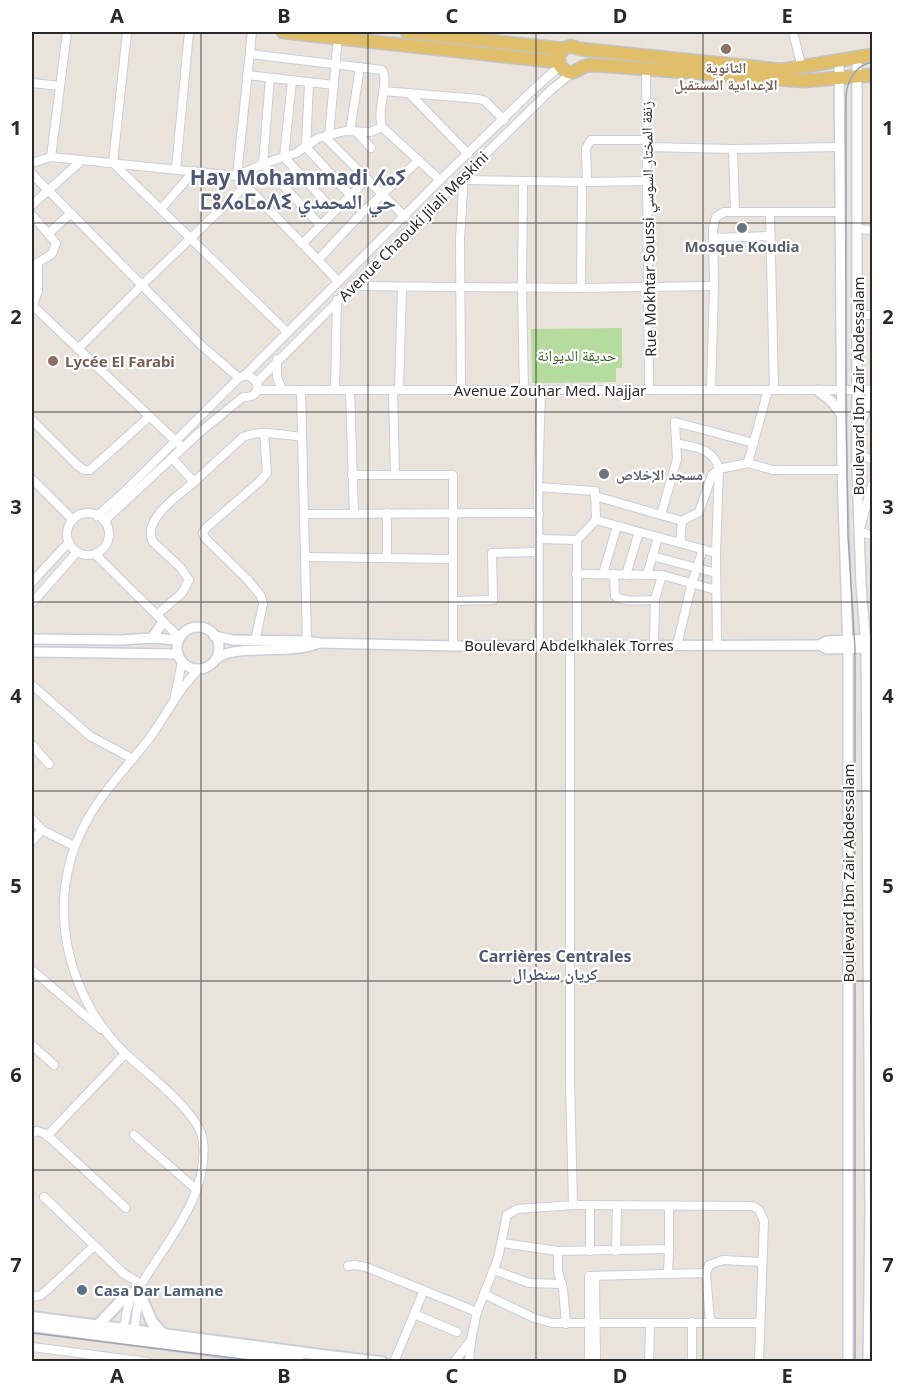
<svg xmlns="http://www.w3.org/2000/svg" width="904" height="1393" viewBox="0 0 904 1393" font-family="'Noto Sans','Noto Naskh Arabic','Noto Sans Tifinagh',sans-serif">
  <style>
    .green { fill: #b6db9e }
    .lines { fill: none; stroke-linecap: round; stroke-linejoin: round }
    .minor-casing { stroke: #caced9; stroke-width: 10 }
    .tertiary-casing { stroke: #caced9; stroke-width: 12 }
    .secondary-casing { stroke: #caced9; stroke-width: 14 }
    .primary-casing { stroke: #c3c3c3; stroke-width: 15 }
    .minor { stroke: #fff; stroke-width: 8 }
    .tertiary { stroke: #fff; stroke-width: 9 }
    .secondary { stroke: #fff; stroke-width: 10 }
    .primary { stroke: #e1be69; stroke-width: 12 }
    .tram { stroke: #9fa3b1; stroke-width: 1.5 }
    .grid { fill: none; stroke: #292929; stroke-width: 1.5; stroke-opacity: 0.55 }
    .education-dot { fill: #8d6e63; stroke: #fff; stroke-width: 2 }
    .worship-dot { fill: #6b7280; stroke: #fff; stroke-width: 2 }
    .service-dot { fill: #5c6f8a; stroke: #fff; stroke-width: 2 }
    .labels { text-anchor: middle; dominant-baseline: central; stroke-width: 4.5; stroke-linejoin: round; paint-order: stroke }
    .education-label { font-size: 15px; font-weight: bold; fill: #785e54; stroke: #fff }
    .street-label { font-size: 15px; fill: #292929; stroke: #fff }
    .worship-label { font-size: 15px; font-weight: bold; fill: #5b616d; stroke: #fff }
    .park-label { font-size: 15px; fill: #315d21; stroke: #fff }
    .service-label { font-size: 15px; font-weight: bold; fill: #4e5e75; stroke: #fff; text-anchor: start }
    .neighbourhood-label { font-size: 16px; font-weight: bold; fill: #4e5774; stroke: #fff }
    .district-label { font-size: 21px; font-weight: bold; fill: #4e5774; stroke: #fff }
    .neatline { fill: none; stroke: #292929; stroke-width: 2 }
    .grid-label { font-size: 20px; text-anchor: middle; font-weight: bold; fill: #292929 }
  </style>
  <rect width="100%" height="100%" fill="#e9e3dc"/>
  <polygon class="green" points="622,328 622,368 616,368 616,382 532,383 531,329"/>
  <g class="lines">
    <g class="minor-casing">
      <g id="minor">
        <polyline points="127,32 113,163 287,332"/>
        <polyline points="252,32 237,176 338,281"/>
        <polyline points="793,32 802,68"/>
        <path d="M250 54 382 70C390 82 376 110 382 127L440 180"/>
        <polyline points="646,68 649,390"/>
        <polyline points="247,75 334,85"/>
        <polyline points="270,78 263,164 320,225"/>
        <polyline points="292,81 284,157 334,211"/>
        <polyline points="32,83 60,86"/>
        <polyline points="309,83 306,147 350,195"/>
        <polyline points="383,91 479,99 485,101 504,120"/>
        <polyline points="409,93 468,154"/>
        <polyline points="350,131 360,67"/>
        <polyline points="357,132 371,148"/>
        <polyline points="329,136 338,37"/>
        <polyline points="325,137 405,217"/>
        <polyline points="647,147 733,149 839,147"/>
        <polyline points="733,149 735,212"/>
        <polyline points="51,157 67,32"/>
        <polyline points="32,163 51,157 237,176 263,164 296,153 318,138 345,131 370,132 382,127"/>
        <polyline points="176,169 189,32"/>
        <polyline points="32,174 202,346 239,378"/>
        <polyline points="464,180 587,182 648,181"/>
        <polyline points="523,181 522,288 524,390"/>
        <polyline points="587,182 586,148 591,140 646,140"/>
        <polyline points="32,205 82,160"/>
        <polyline points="161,209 194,171"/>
        <polyline points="770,212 774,390"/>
        <polyline points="32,215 56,243 52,254 32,266"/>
        <polyline points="858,229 872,230"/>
        <polyline points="48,234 71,213"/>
        <polyline points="713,238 770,236"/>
        <polyline points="302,244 366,180"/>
        <polyline points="318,260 359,216 419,160"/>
        <polyline points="351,286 581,288 714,286"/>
        <polyline points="581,288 582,182"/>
        <polyline points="32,305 183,448"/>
        <polyline points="33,305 38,291 38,264"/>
        <polyline points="857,315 872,315"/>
        <polyline points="78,349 142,285 246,185"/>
        <polyline points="277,359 277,377 282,390"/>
        <polyline points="257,382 464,175 552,89 572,73"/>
        <polyline points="257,390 872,390"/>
        <polyline points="301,390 307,641"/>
        <polyline points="335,390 337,300"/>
        <polyline points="350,390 354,514"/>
        <polyline points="393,390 395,475"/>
        <polyline points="399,390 402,287"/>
        <polyline points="461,390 460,239 464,175"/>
        <polyline points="711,390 714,286 713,228 716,217 724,212 840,212"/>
        <polyline points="32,420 77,465 84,470 90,470 150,416"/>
        <polyline points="857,455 872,459"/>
        <path d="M173 459 194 482 243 437C260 429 283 435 302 437"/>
        <polyline points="748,463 768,390"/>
        <polyline points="352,475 453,475 453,646"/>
        <polyline points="32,479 73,520"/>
        <polyline points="872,485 859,532 872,535"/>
        <polyline points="538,487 595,491 596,520"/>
        <path d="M595 496 682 521 699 512 712 475 719 469C713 447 695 448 676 443"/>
        <polyline points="387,513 387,558"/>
        <circle cx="88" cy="534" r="21"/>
        <polyline points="304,514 539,513"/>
        <polyline points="661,515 677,459 675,422 754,443"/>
        <polyline points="97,516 123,493 239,378 245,375 440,180 536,87 560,66"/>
        <path d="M104 521 200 432 243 397C261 399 263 379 245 375"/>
        <polyline points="540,539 577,540 577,645"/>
        <polyline points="577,540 596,520 716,553"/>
        <polyline points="680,543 682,521"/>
        <polyline points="95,554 180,638"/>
        <polyline points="652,556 716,573"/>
        <polyline points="305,557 453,559"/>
        <polyline points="576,574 662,575 716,590"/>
        <polyline points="603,574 617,526"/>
        <path d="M614 574 615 596C625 603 642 600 655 600"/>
        <polyline points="626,575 639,532"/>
        <polyline points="647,575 658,537"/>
        <polyline points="32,582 69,542"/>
        <polyline points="453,601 493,600 492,553 539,552"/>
        <polyline points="32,603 77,552"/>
        <path d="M160 612 182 593 189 580 180 567 153 542C141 520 179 495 194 482"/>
        <polyline points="255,641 263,604 261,596 247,579 205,538 203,533 206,528 260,481 267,473 264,433"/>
        <polyline points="539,644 538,487 541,390"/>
        <polyline points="654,645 655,600 662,575"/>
        <polyline points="677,645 692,583 703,549"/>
        <polyline points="717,645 716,553 719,469 748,463 773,470 842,470"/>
        <polyline points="32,685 90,736 133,759"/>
        <polyline points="175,696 182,662"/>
        <polyline points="32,745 49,764"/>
        <polyline points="32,819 42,830 74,846"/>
        <polyline points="32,841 42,830"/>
        <polyline points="32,970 101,1029"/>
        <polyline points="32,1045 54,1065"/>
        <polyline points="32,1133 37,1131 46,1134 126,1208"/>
        <polyline points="134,1135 197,1190"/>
        <polyline points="47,1136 125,1054"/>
        <polyline points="44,1197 124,1274 141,1284"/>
        <polyline points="573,1205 753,1206 759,1210 764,1221 759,1362"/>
        <polyline points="502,1243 558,1251 669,1249 669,1206"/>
        <polyline points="558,1251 558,1271 563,1289 566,1324"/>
        <polyline points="590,1251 590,1206"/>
        <polyline points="616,1251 617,1206"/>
        <polyline points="348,1266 355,1265 366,1267 477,1312"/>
        <polyline points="494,1270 529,1283 562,1284"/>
        <polyline points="668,1274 669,1249"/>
        <polyline points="595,1276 596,1362"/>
        <polyline points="484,1294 534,1318 552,1323 760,1323"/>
        <polyline points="32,1297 41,1295 46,1291 94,1246"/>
        <polyline points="414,1314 457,1332"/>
        <polyline points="710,1321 706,1273 709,1265 723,1260 762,1262"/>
        <polyline points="692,1322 692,1362"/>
        <path d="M123 1333C125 1322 126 1309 131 1298 134 1291 140 1286 144 1280 170 1237 209 1194 203 1141 200 1113 147 1074 126 1054 67 998 45 904 82 830 98 796 126 768 149 739 166 716 178 689 199 669"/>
        <polyline points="134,1334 139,1293"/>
        <polyline points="32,1347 148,1362"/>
        <polyline points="394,1362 424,1290"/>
        <polyline points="454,1362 471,1340"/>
        <polyline points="469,1362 471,1340 477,1312 498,1258 507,1215 517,1209 573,1205 570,1080 570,644"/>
        <polyline points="589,1362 589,1276 706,1273"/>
        <polyline points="649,1362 650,1324"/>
      </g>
    </g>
    <g class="tertiary-casing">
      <g id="tertiary">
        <polyline points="857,58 857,471 861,584 866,648 870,1210 868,1362"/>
        <polyline points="839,61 842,470 848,649 848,1362"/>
        <polyline points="817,390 831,401 842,415"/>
        <polyline points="860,425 872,391"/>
        <circle cx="198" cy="648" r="21"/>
        <polyline points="214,636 233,640 307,641 319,643 453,646 820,645 827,649 870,648"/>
        <polyline points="152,638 163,622"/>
        <polyline points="32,639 121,640 152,638 178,640"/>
        <polyline points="820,645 827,641 872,639"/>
        <polyline points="32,652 178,654"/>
        <path d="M216 659C235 643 290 656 319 643"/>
      </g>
    </g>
    <g class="secondary-casing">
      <g id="secondary">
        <polyline points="139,1292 152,1322 163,1334"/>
        <polyline points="32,1317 329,1356 382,1362"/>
        <polyline points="32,1326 300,1362"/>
        <polyline points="97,1326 122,1300 136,1291"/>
      </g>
    </g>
    <g class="primary-casing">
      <g id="primary">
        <polyline points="283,32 558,62"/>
        <polyline points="407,32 563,49 571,46 580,49 782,70 872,55"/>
        <path d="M563 49 558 57 560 66C572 79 575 69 586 66 589 65 593 65 596 65L803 81 872 75"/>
      </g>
    </g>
    <use href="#minor" class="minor"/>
    <use href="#tertiary" class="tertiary"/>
    <use href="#secondary" class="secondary"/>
    <use href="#primary" class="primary"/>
    <g class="tram">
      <polyline points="32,1333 267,1362"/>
      <path d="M855 1362V649L848 536 846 414V95C848 78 856 66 872 62"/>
    </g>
  </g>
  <path class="grid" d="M201 32V1362M368 32V1362M536 32V1362M703 32V1362M32 223H872M32 412H872M32 602H872M32 791H872M32 981H872M32 1170H872"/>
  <g class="education-dot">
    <circle cx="726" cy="49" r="6"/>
    <circle cx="53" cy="361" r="6"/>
  </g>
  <g class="worship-dot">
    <circle cx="742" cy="228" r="6"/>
    <circle cx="604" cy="474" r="6"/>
  </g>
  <circle class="service-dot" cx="82" cy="1290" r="6"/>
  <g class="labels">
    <g class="education-label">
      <text x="726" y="67">الثانوية<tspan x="726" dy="17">الإعدادية المستقبل</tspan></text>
      <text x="65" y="361" text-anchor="start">Lycée El Farabi</text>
    </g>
    <g class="street-label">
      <text transform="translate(413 226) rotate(-45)">Avenue Chaouki Jilali Meskini</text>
      <text transform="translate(648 229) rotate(-91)">Rue Mokhtar Soussi زنقة المختار السوسي</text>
      <text transform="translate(858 386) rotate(-90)">Boulevard Ibn Zair Abdessalam</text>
      <text x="550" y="390">Avenue Zouhar Med. Najjar</text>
      <text x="569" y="645">Boulevard Abdelkhalek Torres</text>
      <text transform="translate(848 873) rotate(-90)">Boulevard Ibn Zair Abdessalam</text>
    </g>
    <g class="worship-label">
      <text x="742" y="246">Mosque Koudia</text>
      <text x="616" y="474" text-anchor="start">مسجد الإخلاص</text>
    </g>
    <g class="park-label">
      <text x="577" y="355">حديقة الديوانة</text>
    </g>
    <g class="service-label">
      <text x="94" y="1290">Casa Dar Lamane</text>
    </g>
    <g class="neighbourhood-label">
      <text x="555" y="956">Carrières Centrales<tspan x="555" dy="18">كريان سنطرال</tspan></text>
    </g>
    <g class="district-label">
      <text x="298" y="177">Hay Mohammadi ⵃⴰⵢ<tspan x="298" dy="24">ⵎⵓⵃⴰⵎⴰⴷⵉ حي المحمدي</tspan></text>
    </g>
  </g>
  <rect width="904" height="1393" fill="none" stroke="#ffffff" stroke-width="66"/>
  <rect x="33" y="33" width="838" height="1327" class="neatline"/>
  <g class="grid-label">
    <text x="117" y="23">A</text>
    <text x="284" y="23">B</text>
    <text x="452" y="23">C</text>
    <text x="620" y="23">D</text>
    <text x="787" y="23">E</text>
    <text x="16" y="135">1</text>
    <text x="888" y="135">1</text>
    <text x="16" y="324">2</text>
    <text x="888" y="324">2</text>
    <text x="16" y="514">3</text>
    <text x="888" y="514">3</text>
    <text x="16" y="703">4</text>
    <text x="888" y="703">4</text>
    <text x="16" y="893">5</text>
    <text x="888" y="893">5</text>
    <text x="16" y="1082">6</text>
    <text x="888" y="1082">6</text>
    <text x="16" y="1272">7</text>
    <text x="888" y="1272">7</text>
    <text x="117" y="1383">A</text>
    <text x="284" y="1383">B</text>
    <text x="452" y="1383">C</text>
    <text x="620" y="1383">D</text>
    <text x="787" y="1383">E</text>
  </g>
</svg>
